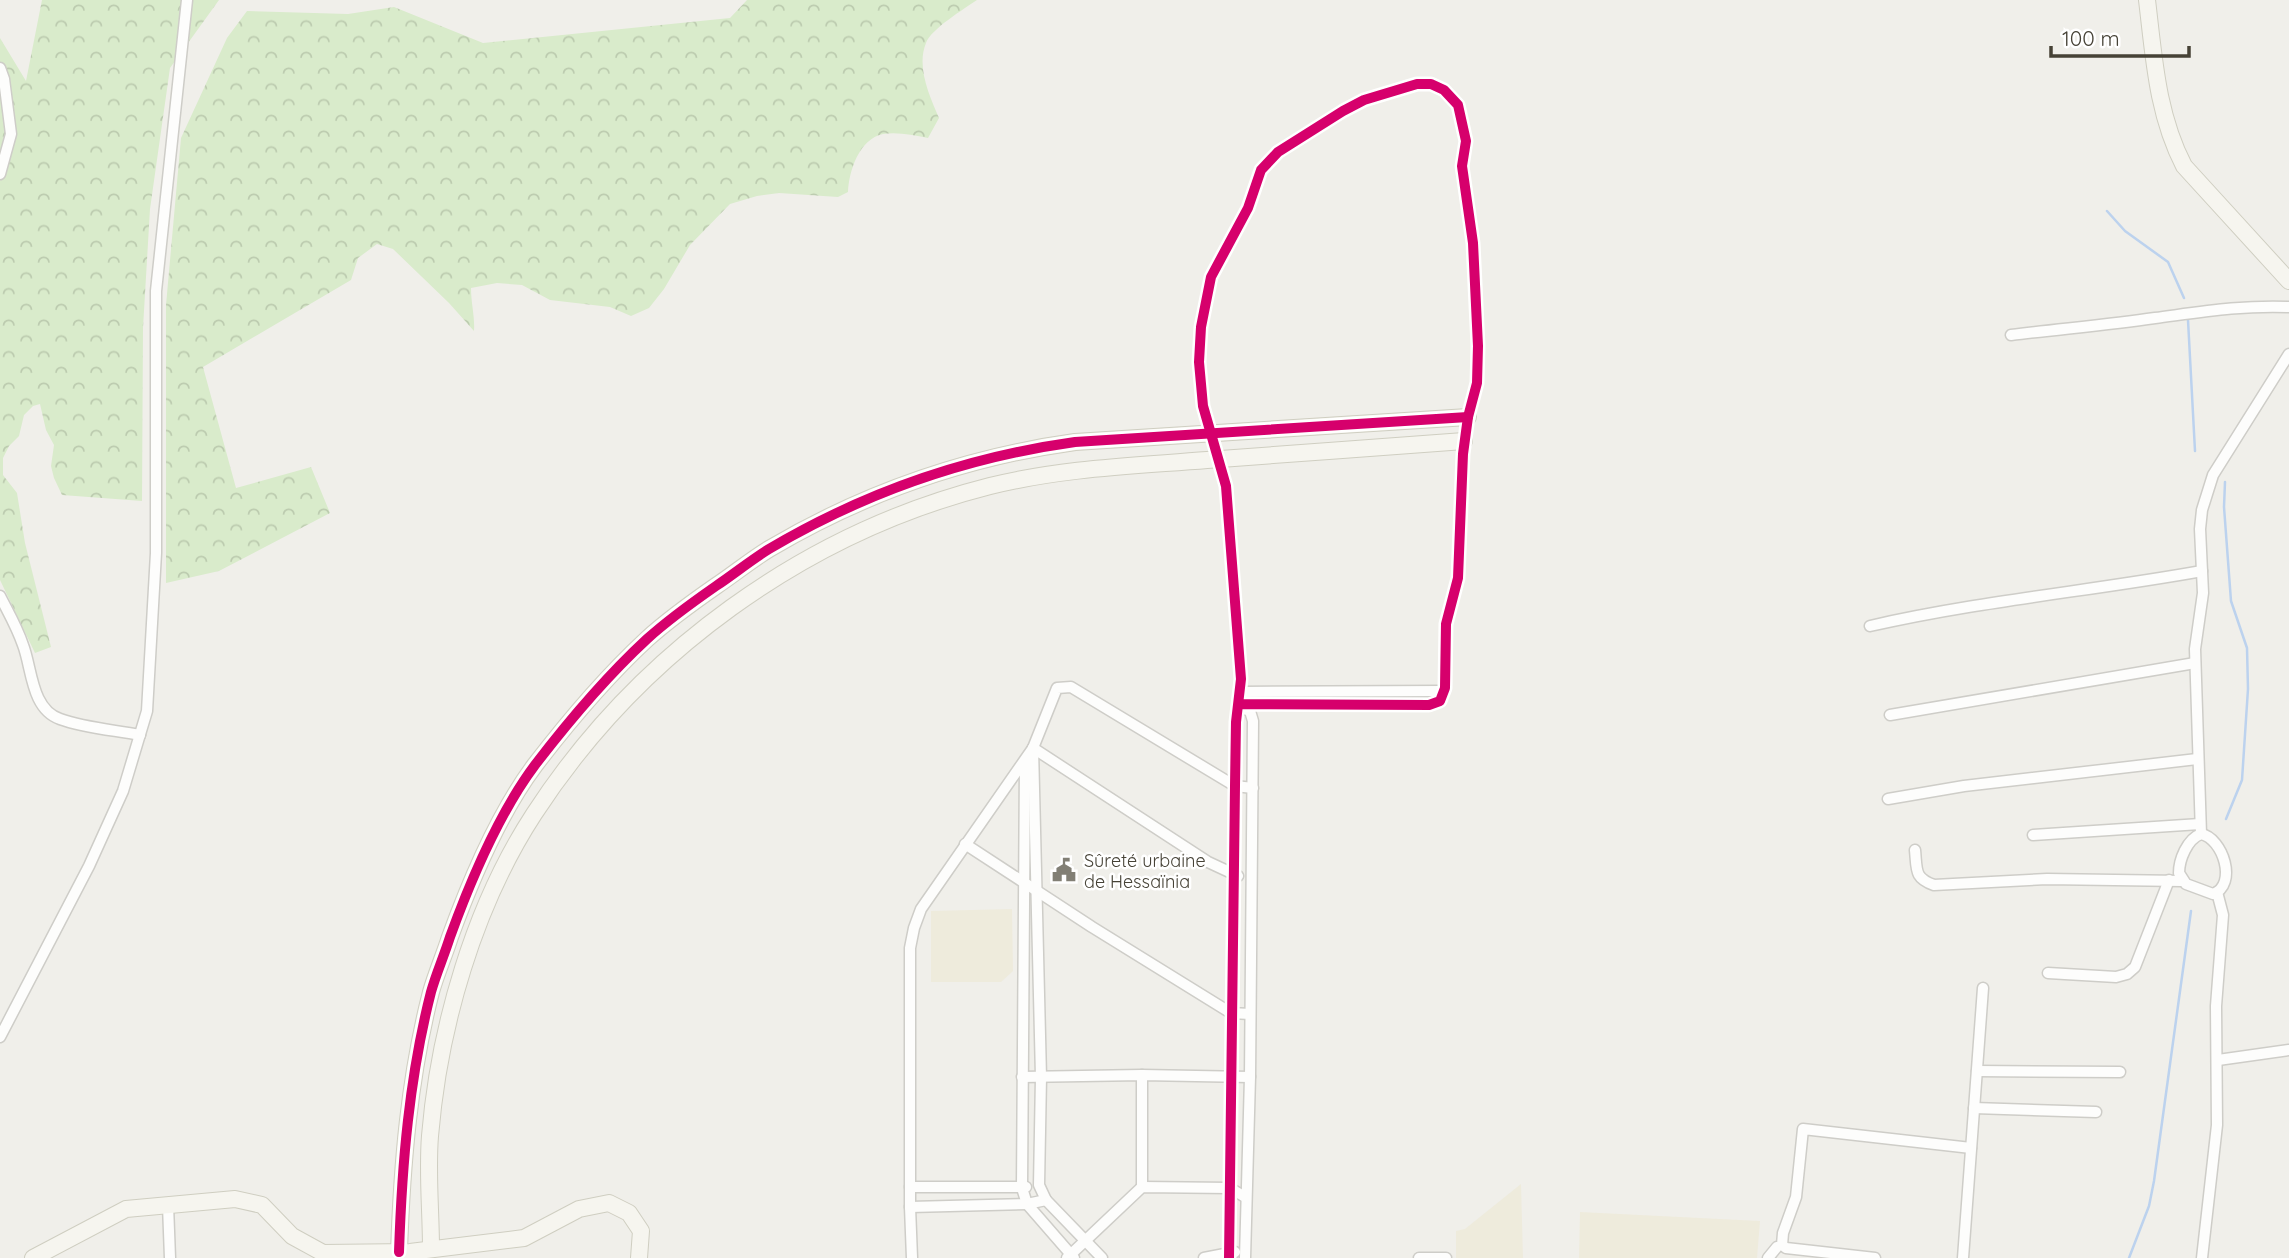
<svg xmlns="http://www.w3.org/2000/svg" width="2289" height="1258" viewBox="0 0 2289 1258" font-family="Quicksand,sans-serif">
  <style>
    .education { fill: #eeebdc }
    .forest { fill: url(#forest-crowns) }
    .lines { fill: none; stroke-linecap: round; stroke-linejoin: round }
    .stream { stroke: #bcd2ee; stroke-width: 2.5 }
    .street-casing { stroke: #cecdc8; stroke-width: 13 }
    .secondary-casing { stroke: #cfcec1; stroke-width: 18 }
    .street { stroke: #fdfdfc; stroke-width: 10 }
    .secondary { stroke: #f6f5ef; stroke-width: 16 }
    .cycleway-casing { stroke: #fff; stroke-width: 15 }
    .cycleway { stroke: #d6006c; stroke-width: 10 }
    .labels { text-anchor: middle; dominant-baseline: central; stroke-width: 5; stroke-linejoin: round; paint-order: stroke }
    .poi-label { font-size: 18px; fill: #464236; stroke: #fff; text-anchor: start }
  </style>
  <defs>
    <pattern id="forest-crowns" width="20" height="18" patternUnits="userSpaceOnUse" patternTransform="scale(1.75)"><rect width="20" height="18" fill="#d9ebcb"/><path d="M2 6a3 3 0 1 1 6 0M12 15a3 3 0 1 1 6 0" fill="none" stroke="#bccbaf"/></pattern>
  </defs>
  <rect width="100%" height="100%" fill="#f0efea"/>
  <g class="education">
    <polygon points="1012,909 1013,971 1001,982 931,982 931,911"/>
    <polygon points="1521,1184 1523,1258 1456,1258 1456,1231 1465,1229"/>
    <polygon points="1580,1212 1760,1221 1757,1258 1579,1258"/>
  </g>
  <g class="forest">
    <polygon points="42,0 219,0 170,68 150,209 143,328 142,501 62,495 54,478 51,466 54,445 46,430 40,404 33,406 24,415 19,436 9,446 3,458 3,475 17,493 25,543 51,647 35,653 0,580 0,38 26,81"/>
    <path d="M747 0H977C964 9 931 29 926 43 916 67 930 97 939 118L928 138C913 135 898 132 883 134 859 139 849 171 848 192L838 197 779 193 757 196 730 204 690 245 664 289 649 308 631 316 610 307 550 300 522 285 497 283 471 288C471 303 475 317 474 331L449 303 393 249 377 244 358 258 351 280 203 367 236 488 311 467 330 513 219 571 166 583V305L181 138 227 38 247 11 348 14 394 7 483 43 730 18Z"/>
  </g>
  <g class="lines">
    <g class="stream">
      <polyline points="2107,211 2125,231 2168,262 2184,298"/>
      <polyline points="2188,320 2195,451"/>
      <polyline points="2225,482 2224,507 2231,601 2247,648 2248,689 2242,780 2226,819"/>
      <polyline points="2129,1258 2149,1206 2154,1181 2191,911"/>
    </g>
    <g class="street-casing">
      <g id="street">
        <polyline points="0,68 4,79 11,134 0,174"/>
        <path d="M2011 335C2059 329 2107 325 2155 318 2201 312 2242 305 2289 307"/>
        <path d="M0 596C8 612 17 627 23 645 32 668 31 709 60 719 85 728 114 730 140 735"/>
        <path d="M1870 626C1979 601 2091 591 2202 571"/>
        <polyline points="1241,692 1444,691"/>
        <polyline points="1239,707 1250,711 1253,721 1250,1077 1245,1258"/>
        <polyline points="1890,715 2195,663"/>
        <polyline points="1033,748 1041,1077 1039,1185 1046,1200 1102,1258"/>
        <polyline points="1033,748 1208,862 1238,876"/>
        <polyline points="1025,761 1022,1188 1027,1204 1074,1258"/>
        <polyline points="1888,799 1964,786 2197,759"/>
        <polyline points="2201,834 2195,649 2203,593 2200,529 2202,510 2213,475 2289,354"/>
        <path d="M2201 834C2223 838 2238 885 2213 894L2186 884 2179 873C2179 860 2187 839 2201 834Z"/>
        <polyline points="2033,835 2200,824"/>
        <polyline points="965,844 1092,927 1231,1013 1250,1014"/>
        <path d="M1915 850C1917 870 1914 878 1934 885L2047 879 2182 881"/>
        <polyline points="2048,973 2116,977 2127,974 2135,967 2169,880"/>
        <polyline points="0,1037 89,866 123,791 147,711 156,553 156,291 187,0"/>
        <polyline points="2218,1060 2289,1050"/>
        <polyline points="1977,1071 2120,1072"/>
        <polyline points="1142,1075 1142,1187"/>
        <polyline points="1022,1077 1142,1075 1250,1077"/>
        <polyline points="1974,1108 2096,1112"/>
        <polyline points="910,1187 1026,1187"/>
        <polyline points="168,1205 170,1258"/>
        <polyline points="910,1207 1027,1204 1046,1200"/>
        <polyline points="912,1258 910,1207 910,948 914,928 921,909 1033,748 1057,688 1071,687 1235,786 1253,788"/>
        <polyline points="1067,1258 1142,1187 1230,1188 1245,1197"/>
        <polyline points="1204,1258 1235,1252"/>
        <polyline points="1229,1258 1235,786 1236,722 1241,679 1226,486 1203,406 1199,362 1201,327 1211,277 1248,208 1261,170 1278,152 1343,111 1364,100 1417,84 1431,84 1444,90 1458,105 1466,141 1462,166 1473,243 1478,346 1477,383 1468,417 1463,454 1458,578 1446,624 1445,688 1440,701 1429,705 1239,704"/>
        <polyline points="1419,1258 1446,1258"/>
        <polyline points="1768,1258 1777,1247"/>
        <polyline points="1875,1258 1786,1248 1782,1245 1783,1233 1796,1197 1803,1129 1971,1148"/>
        <polyline points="1963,1258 1983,988"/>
        <polyline points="2202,1258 2217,1125 2216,1006 2223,915 2217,892"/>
      </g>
    </g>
    <g class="secondary-casing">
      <g id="secondary">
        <path d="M2147 0C2154 58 2157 114 2184 166L2289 281"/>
        <path d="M431 1249C431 1212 427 1173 430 1136 439 1027 474 906 534 814 638 654 804 533 990 486 1063 468 1133 466 1207 460 1293 454 1378 447 1464 441"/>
        <path d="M399 1252C402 1164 409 1078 431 992 436 974 444 956 450 937 470 882 499 813 535 765 568 722 607 676 647 639 668 620 693 602 716 586 734 574 751 560 769 549 862 494 967 457 1075 442L1468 417"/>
        <polyline points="33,1258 126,1209 235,1199 262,1205 292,1236 323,1253 410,1252 524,1238 579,1209 609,1203 629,1213 641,1231 639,1258"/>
      </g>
    </g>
    <use href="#street" class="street"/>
    <use href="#secondary" class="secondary"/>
    <g class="cycleway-casing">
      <g id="cycleway">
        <path d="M399 1252C402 1164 409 1078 431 992 436 974 444 956 450 937 470 882 499 813 535 765 568 722 607 676 647 639 668 620 693 602 716 586 734 574 751 560 769 549 862 494 967 457 1075 442L1468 417"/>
        <polyline points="1229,1258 1235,786 1236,722 1241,679 1226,486 1203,406 1199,362 1201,327 1211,277 1248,208 1261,170 1278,152 1343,111 1364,100 1417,84 1431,84 1444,90 1458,105 1466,141 1462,166 1473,243 1478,346 1477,383 1468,417 1463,454 1458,578 1446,624 1445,688 1440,701 1429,705 1239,704"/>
      </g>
    </g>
    <use href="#cycleway" class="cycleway"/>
  </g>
  <defs>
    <g id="civic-bare" transform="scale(1.89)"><path d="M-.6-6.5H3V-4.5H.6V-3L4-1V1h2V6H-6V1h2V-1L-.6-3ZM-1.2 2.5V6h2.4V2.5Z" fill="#827f75" stroke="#fff" stroke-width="2.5" paint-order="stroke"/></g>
  </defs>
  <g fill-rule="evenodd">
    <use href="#civic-bare" x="1064" y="870"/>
  </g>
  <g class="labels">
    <g class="poi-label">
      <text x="1084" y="860">Sûreté urbaine<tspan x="1084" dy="21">de Hessaïnia</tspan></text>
    </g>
  </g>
  <path d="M2051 46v10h138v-10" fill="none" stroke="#464236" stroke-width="3.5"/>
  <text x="2062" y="46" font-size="21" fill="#464236" stroke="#ffffff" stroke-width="5" paint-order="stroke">100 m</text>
</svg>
